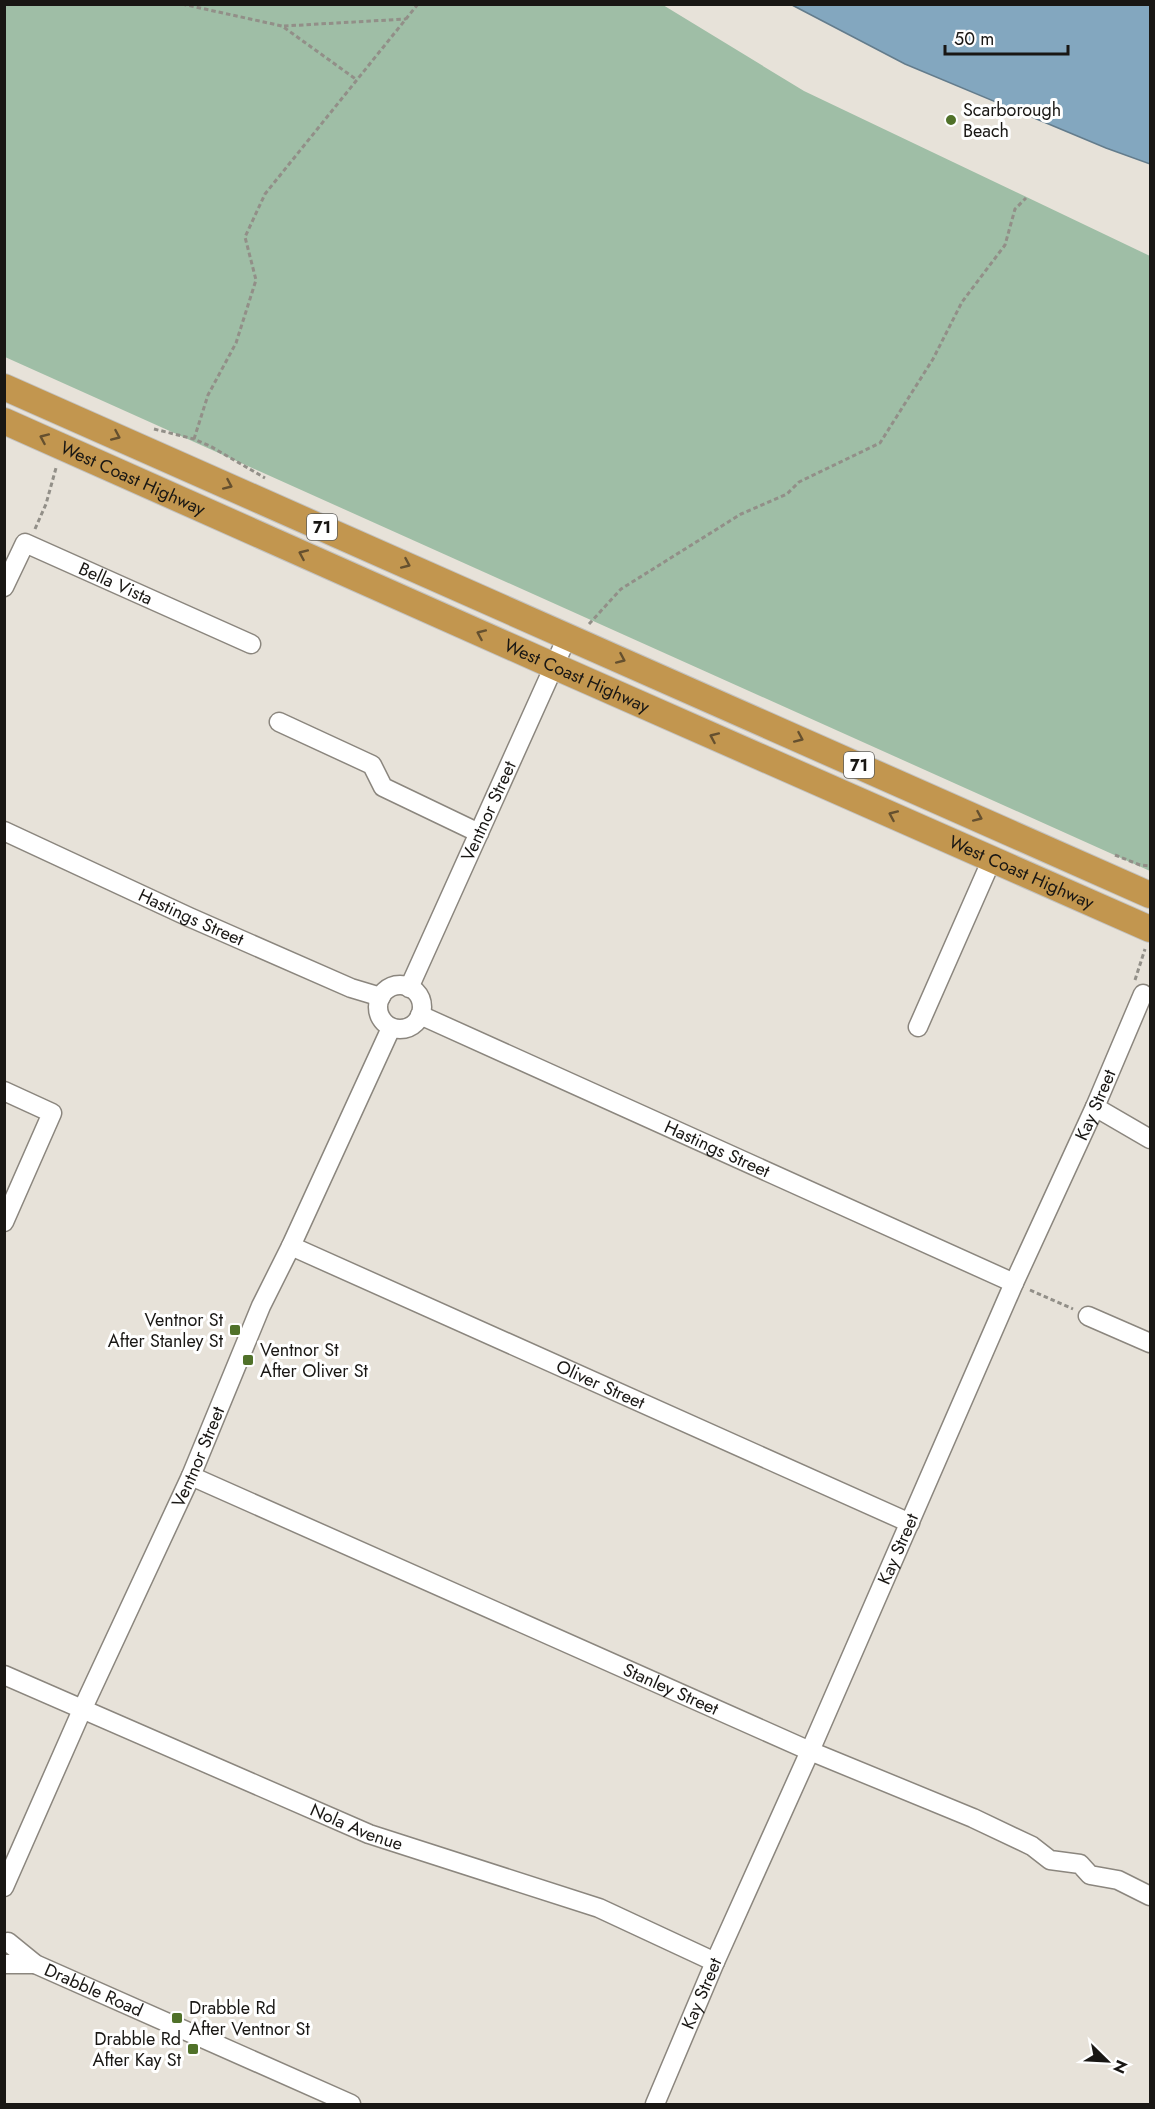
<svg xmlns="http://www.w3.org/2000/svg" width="1155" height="2109" viewBox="0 0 1155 2109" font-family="Jost,sans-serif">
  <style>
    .green { fill: #9fbea6 }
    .water { fill: #83a7bf; stroke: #637c8c; stroke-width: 1.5 }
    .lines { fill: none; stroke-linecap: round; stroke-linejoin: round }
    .minor-casing { stroke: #8b867e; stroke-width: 21 }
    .highway-casing { stroke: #c3c3c2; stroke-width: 28 }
    .path { stroke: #928f88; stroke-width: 3; stroke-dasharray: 4.5 3; stroke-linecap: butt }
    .minor { stroke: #fff; stroke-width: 18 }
    .highway { stroke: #c2964f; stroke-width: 26 }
    .oneway { stroke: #65502f }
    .poi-dot { fill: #507129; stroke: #fff; stroke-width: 2 }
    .labels { text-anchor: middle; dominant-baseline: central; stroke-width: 6; stroke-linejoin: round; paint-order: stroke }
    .shield { fill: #fff; stroke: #5e5d5a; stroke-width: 1.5 }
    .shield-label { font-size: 16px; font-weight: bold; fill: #191714 }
    .poi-label { font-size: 18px; fill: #191714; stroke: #fff; text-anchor: start }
    .street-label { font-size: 18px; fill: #191714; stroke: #fff }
  </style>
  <rect width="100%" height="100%" fill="#e7e2d9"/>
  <polygon class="green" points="5,4 663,5 804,91 1150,256 1150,871 5,357"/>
  <polygon class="water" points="792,5 1150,5 1150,164 1106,148 905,64"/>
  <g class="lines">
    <g class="minor-casing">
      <g id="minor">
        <path id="s1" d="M4 587 25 543 251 644"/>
        <polyline points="279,722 372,765 383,787 479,833"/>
        <path id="s2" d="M4 831 189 917 351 988 381 997"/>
        <circle cx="400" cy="1007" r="22"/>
        <path id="s3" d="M409 988 568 635"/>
        <path id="s4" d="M420 1015 1014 1283"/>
        <polyline points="918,1027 992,859"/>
        <polyline points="4,1091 52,1113 4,1222"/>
        <polyline points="1095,1107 1150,1139"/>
        <path id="s5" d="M291 1246 910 1523"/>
        <polyline points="1088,1316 1150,1343"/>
        <path id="s6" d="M191 1476 810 1751 973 1818 1032 1846 1050 1860 1080 1864 1090 1875 1118 1880 1150 1896"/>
        <path id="s7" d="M4 1675 369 1834 599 1908 715 1962"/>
        <path id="s8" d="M4 1887 82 1710 191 1476 261 1306 291 1246 391 1028"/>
        <path id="s9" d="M8 1942 35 1964 351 2104"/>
        <polyline points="4,1964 35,1964"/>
        <path id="s10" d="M655 2104 715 1962 810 1751 1014 1283 1095 1107 1143 994"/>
      </g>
    </g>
    <g class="highway-casing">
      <g id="highway">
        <polyline points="4,387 1150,895"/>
        <path id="s11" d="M4 421 554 666 1150 929"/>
      </g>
    </g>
    <g class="path">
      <polyline points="182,4 282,26 357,80"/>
      <polyline points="284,26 406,19"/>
      <polyline points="154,429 194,439 210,446 265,478"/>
      <polyline points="194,439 208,395 236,343 256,280 245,237 265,194 418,4"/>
      <polyline points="35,529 46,504 56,468"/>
      <polyline points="589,624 621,589 741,514 787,494 799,482 880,443 933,359 962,302 1005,245 1015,209 1026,198"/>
      <polyline points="1115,855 1140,865 1150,866"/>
      <polyline points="1135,980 1145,949"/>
      <polyline points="1030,1290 1073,1309"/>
    </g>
    <use href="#minor" class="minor"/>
    <use href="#highway" class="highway"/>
  </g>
  <defs><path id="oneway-chevron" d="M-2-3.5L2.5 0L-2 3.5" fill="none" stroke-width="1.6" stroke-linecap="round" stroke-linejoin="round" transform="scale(1.5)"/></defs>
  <g class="oneway">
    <use href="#oneway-chevron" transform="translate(116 436) rotate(24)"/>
    <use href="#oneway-chevron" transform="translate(44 438) rotate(-156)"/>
    <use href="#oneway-chevron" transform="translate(228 485) rotate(24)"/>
    <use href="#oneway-chevron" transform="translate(303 554) rotate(-156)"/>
    <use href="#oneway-chevron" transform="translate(406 564) rotate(24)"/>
    <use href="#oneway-chevron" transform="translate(481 634) rotate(-156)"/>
    <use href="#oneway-chevron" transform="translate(621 659) rotate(24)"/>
    <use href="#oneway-chevron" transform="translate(714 737) rotate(-156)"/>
    <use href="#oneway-chevron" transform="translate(799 738) rotate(24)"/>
    <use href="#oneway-chevron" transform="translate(893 815) rotate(-156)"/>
    <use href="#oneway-chevron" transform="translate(978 817) rotate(24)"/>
  </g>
  <g class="poi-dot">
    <circle cx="951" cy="120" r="6"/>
    <rect x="229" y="1324" width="12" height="12" rx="3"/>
    <rect x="242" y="1354" width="12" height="12" rx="3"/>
    <rect x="171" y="2012" width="12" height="12" rx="3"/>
    <rect x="187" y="2043" width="12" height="12" rx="3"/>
  </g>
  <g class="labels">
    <g class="shield">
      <rect x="307" y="514" width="30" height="26" rx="4.5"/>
      <rect x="844" y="752" width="30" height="26" rx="4.5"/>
    </g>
    <g class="shield-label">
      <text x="322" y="527">71</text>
      <text x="859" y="765">71</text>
    </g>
    <g class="poi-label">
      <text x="963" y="110">Scarborough<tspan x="963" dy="21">Beach</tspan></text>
      <text x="223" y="1320" text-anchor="end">Ventnor St<tspan x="223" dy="21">After Stanley St</tspan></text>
      <text x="260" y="1350">Ventnor St<tspan x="260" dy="21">After Oliver St</tspan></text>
      <text x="189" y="2008">Drabble Rd<tspan x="189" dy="21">After Ventnor St</tspan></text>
      <text x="181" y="2039" text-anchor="end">Drabble Rd<tspan x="181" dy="21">After Kay St</tspan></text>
    </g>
    <g class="street-label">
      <text stroke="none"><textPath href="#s11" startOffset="141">West Coast Highway</textPath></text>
      <text stroke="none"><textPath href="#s1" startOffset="148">Bella Vista</textPath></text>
      <text stroke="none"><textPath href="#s11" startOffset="627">West Coast Highway</textPath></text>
      <text stroke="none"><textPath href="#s3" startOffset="194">Ventnor Street</textPath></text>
      <text stroke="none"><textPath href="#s11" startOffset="1113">West Coast Highway</textPath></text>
      <text stroke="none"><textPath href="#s2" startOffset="206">Hastings Street</textPath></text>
      <text stroke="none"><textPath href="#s10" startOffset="1092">Kay Street</textPath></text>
      <text stroke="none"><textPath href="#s4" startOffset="326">Hastings Street</textPath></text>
      <text stroke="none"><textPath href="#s5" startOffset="339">Oliver Street</textPath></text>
      <text stroke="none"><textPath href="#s8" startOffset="472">Ventnor Street</textPath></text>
      <text stroke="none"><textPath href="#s10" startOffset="606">Kay Street</textPath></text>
      <text stroke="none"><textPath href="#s6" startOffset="525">Stanley Street</textPath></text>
      <text stroke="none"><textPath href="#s7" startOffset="384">Nola Avenue</textPath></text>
      <text stroke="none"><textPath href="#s9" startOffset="99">Drabble Road</textPath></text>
      <text stroke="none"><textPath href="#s10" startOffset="120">Kay Street</textPath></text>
    </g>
  </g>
  <rect width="1155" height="2109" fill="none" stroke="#191714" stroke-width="12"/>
  <g transform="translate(1107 2061) rotate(114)" stroke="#ffffff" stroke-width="4.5" paint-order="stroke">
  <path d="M0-4.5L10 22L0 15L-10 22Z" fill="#191714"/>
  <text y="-9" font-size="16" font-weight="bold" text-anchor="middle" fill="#191714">N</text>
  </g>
  <path d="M945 45v9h123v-9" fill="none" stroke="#191714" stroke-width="3"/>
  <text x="954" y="45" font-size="18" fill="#191714" stroke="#ffffff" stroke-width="4.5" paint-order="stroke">50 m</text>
</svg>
